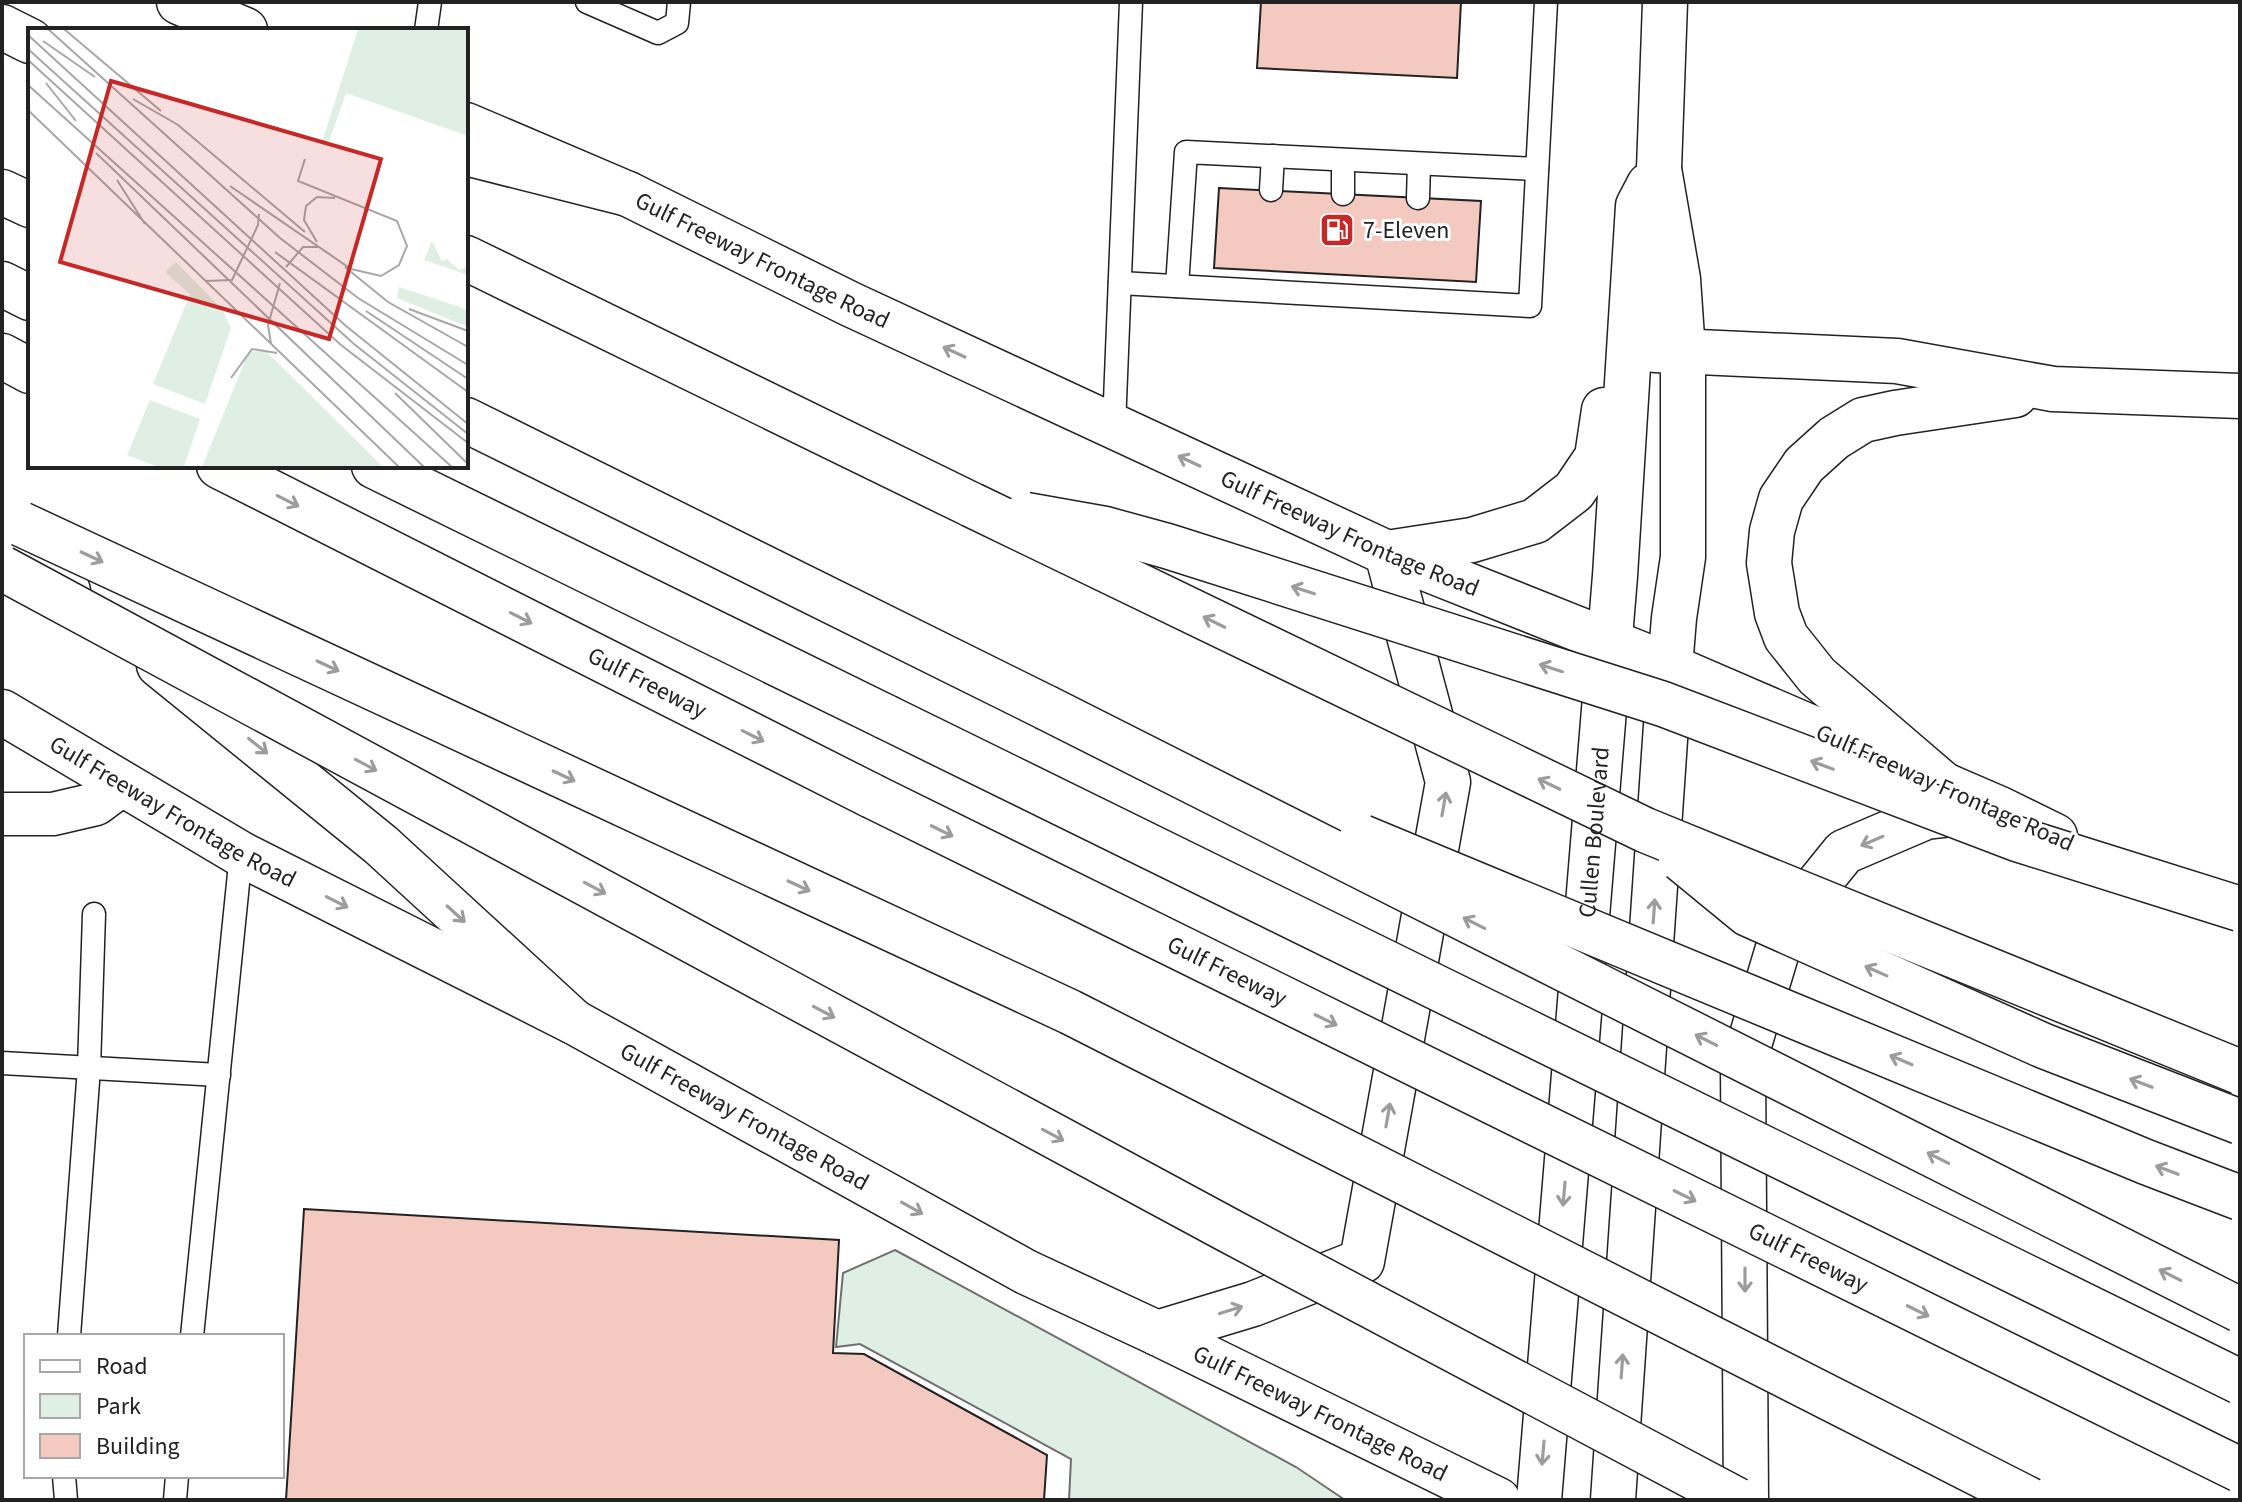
<svg xmlns="http://www.w3.org/2000/svg" width="2242" height="1502" viewBox="0 0 2242 1502" font-family="'Source Sans 3',sans-serif">
  <style>
    .green { fill: #e0efe3; stroke: #6f6f6f; stroke-width: 2 }
    .building { fill: #f3c9c0; stroke: #222; stroke-width: 2 }
    .lines { fill: none; stroke-linecap: round; stroke-linejoin: round }
    .service-casing { stroke: #222; stroke-width: 25 }
    .minor-casing { stroke: #222; stroke-width: 45 }
    .tertiary-casing { stroke: #222; stroke-width: 47 }
    .secondary-casing { stroke: #222; stroke-width: 47 }
    .motorway-casing { stroke: #222; stroke-width: 47 }
    .service { stroke: #fff; stroke-width: 22 }
    .minor { stroke: #fff; stroke-width: 42 }
    .tertiary { stroke: #fff; stroke-width: 44 }
    .secondary { stroke: #fff; stroke-width: 44 }
    .motorway { stroke: #fff; stroke-width: 44 }
    .motorway-bridge-casing { stroke: #222; stroke-width: 47; stroke-linecap: butt }
    .motorway-bridge { stroke: #fff; stroke-width: 44 }
    .oneway { stroke: #9c9c9c }
    .labels { text-anchor: middle; dominant-baseline: central; stroke-width: 6; stroke-linejoin: round; paint-order: stroke }
    .poi-label { font-size: 24px; fill: #222; stroke: #fff; text-anchor: start }
    .street-label { font-size: 24px; fill: #222; stroke: #fff }
    .inset-road { fill: none; stroke: #a7a7a7; stroke-width: 2 }
    .view { fill: #c62828; fill-opacity: 0.15; stroke: #c62828; stroke-width: 4 }
    .inset-edge { fill: none; stroke: #222; stroke-width: 4 }
  </style>
  <rect width="100%" height="100%" fill="#fff"/>
  <polygon class="green" points="895,1250 1296,1467 1345,1500 1069,1500 1071,1459 860,1344 836,1347 843,1273"/>
  <g class="building">
    <polygon points="1261,2 1461,2 1457,78 1257,68"/>
    <polygon points="1219,188 1481,201 1476,282 1214,268"/>
    <polygon points="304,1209 839,1240 833,1353 864,1354 1047,1455 1044,1500 286,1500"/>
  </g>
  <g class="lines">
    <g class="service-casing">
      <g id="service">
        <polyline points="587,2 658,33 677,23 679,2"/>
        <polyline points="426,30 430,2"/>
        <polyline points="1271,190 1273,156"/>
        <polyline points="1343,194 1343,160"/>
        <polyline points="1418,198 1419,164"/>
        <polyline points="1120,283 1530,306 1546,2"/>
        <polyline points="1177,286 1186,152 1537,169"/>
        <polyline points="1114,426 1131,2"/>
        <polyline points="2,1063 219,1075"/>
        <polyline points="69,1336 89,1068 94,914"/>
        <polyline points="192,1336 241,854"/>
        <polyline points="64,1476 66,1500"/>
        <polyline points="175,1500 177,1476"/>
      </g>
    </g>
    <g class="minor-casing">
      <polyline id="minor" points="2,814 53,814 96,804 123,784"/>
    </g>
    <g class="tertiary-casing">
      <g id="tertiary">
        <polyline points="1387,553 1472,540 1535,521 1574,491 1597,457 1604,410"/>
        <path id="s1" d="M1539 1500 1615 576 1638 206 1649 185"/>
        <polyline points="1613,1500 1670,667 1674,618 1683,557 1683,352 1678,279 1659,169 1665,2"/>
      </g>
    </g>
    <g class="secondary-casing">
      <g id="secondary">
        <polyline points="179,2 245,30"/>
        <path id="s2" d="M466 125 628 194 850 304 1387 553 1643 655 2000 809 2055 836"/>
        <path id="s3" d="M2 712 241 854 574 1022 1026 1272 1157 1333 1498 1500"/>
        <polyline points="1157,1333 1253,1304 1362,1261 1448,782 1387,553"/>
        <polyline points="1746,1500 1743,1065 1785,925 1844,852 1926,817 1970,812"/>
      </g>
    </g>
    <g class="motorway-casing">
      <g id="motorway">
        <polyline points="2,27 30,41"/>
        <polyline points="466,153 628,194"/>
        <polyline points="1659,169 1655,350 1897,361 2053,389 2240,396"/>
        <polyline points="2,192 30,205"/>
        <polyline points="466,258 972,505"/>
        <polyline points="2,284 30,298"/>
        <polyline points="2,356 30,371"/>
        <polyline points="466,420 1045,707"/>
        <path id="s4" d="M219 466 872 796"/>
        <polyline points="374,466 886,717"/>
        <polyline points="2,537 68,591"/>
        <polyline points="159,665 381,845 574,1022"/>
        <polyline points="1944,785 1817,676 1786,637 1777,613 1769,563 1772,531 1781,499 1804,465 1834,438 1863,420 1895,413 2015,395"/>
      </g>
    </g>
    <use href="#service" class="service"/>
    <use href="#minor" class="minor"/>
    <use href="#tertiary" class="tertiary"/>
    <use href="#secondary" class="secondary"/>
    <use href="#motorway" class="motorway"/>
    <g class="motorway-bridge-casing">
      <g id="motorway-bridge">
        <polyline points="972,505 1645,830 2240,1072"/>
        <polyline points="1026,515 1105,529 1167,546 1663,704 2017,839 2240,909"/>
        <polyline points="21,524 1070,1012 2030,1500"/>
        <polyline points="2,568 1228,1230 1737,1500"/>
        <polyline points="1045,707 2240,1310"/>
        <polyline points="886,717 2240,1382"/>
        <path id="s5" d="M872 796 2240 1470"/>
        <polyline points="1362,837 2146,1162 2240,1198"/>
        <polyline points="1681,859 1748,914 2044,1046 2240,1122"/>
      </g>
    </g>
    <use href="#motorway-bridge" class="motorway-bridge"/>
  </g>
  <defs><path id="oneway-shaft" d="M-6 0H5M1.5-3L5.5 0L1.5 3" fill="none" stroke-width="1.6" stroke-linecap="round" stroke-linejoin="round" transform="scale(2)"/></defs>
  <g class="oneway">
    <use href="#oneway-shaft" transform="translate(954 352) rotate(-155)"/>
    <use href="#oneway-shaft" transform="translate(1189 461) rotate(-155)"/>
    <use href="#oneway-shaft" transform="translate(288 501) rotate(27)"/>
    <use href="#oneway-shaft" transform="translate(92 557) rotate(25)"/>
    <use href="#oneway-shaft" transform="translate(1303 590) rotate(-162)"/>
    <use href="#oneway-shaft" transform="translate(521 618) rotate(27)"/>
    <use href="#oneway-shaft" transform="translate(1214 622) rotate(-154)"/>
    <use href="#oneway-shaft" transform="translate(328 666) rotate(25)"/>
    <use href="#oneway-shaft" transform="translate(1551 668) rotate(-162)"/>
    <use href="#oneway-shaft" transform="translate(753 736) rotate(27)"/>
    <use href="#oneway-shaft" transform="translate(258 746) rotate(39)"/>
    <use href="#oneway-shaft" transform="translate(366 765) rotate(28)"/>
    <use href="#oneway-shaft" transform="translate(1822 765) rotate(-159)"/>
    <use href="#oneway-shaft" transform="translate(564 776) rotate(25)"/>
    <use href="#oneway-shaft" transform="translate(1549 784) rotate(-154)"/>
    <use href="#oneway-shaft" transform="translate(1444 804) rotate(-80)"/>
    <use href="#oneway-shaft" transform="translate(942 831) rotate(26)"/>
    <use href="#oneway-shaft" transform="translate(1872 841) rotate(157)"/>
    <use href="#oneway-shaft" transform="translate(799 886) rotate(25)"/>
    <use href="#oneway-shaft" transform="translate(595 888) rotate(28)"/>
    <use href="#oneway-shaft" transform="translate(337 902) rotate(27)"/>
    <use href="#oneway-shaft" transform="translate(1654 911) rotate(-86)"/>
    <use href="#oneway-shaft" transform="translate(456 914) rotate(42)"/>
    <use href="#oneway-shaft" transform="translate(1474 923) rotate(-153)"/>
    <use href="#oneway-shaft" transform="translate(1876 971) rotate(-156)"/>
    <use href="#oneway-shaft" transform="translate(824 1012) rotate(28)"/>
    <use href="#oneway-shaft" transform="translate(1326 1020) rotate(26)"/>
    <use href="#oneway-shaft" transform="translate(1706 1040) rotate(-153)"/>
    <use href="#oneway-shaft" transform="translate(1901 1060) rotate(-157)"/>
    <use href="#oneway-shaft" transform="translate(2141 1083) rotate(-159)"/>
    <use href="#oneway-shaft" transform="translate(1388 1115) rotate(-80)"/>
    <use href="#oneway-shaft" transform="translate(1053 1135) rotate(28)"/>
    <use href="#oneway-shaft" transform="translate(1938 1158) rotate(-153)"/>
    <use href="#oneway-shaft" transform="translate(2167 1170) rotate(-159)"/>
    <use href="#oneway-shaft" transform="translate(1564 1194) rotate(95)"/>
    <use href="#oneway-shaft" transform="translate(1685 1196) rotate(26)"/>
    <use href="#oneway-shaft" transform="translate(912 1208) rotate(29)"/>
    <use href="#oneway-shaft" transform="translate(2170 1275) rotate(-153)"/>
    <use href="#oneway-shaft" transform="translate(1745 1280) rotate(90)"/>
    <use href="#oneway-shaft" transform="translate(1231 1310) rotate(-17)"/>
    <use href="#oneway-shaft" transform="translate(1918 1311) rotate(26)"/>
    <use href="#oneway-shaft" transform="translate(1622 1366) rotate(-86)"/>
    <use href="#oneway-shaft" transform="translate(1543 1453) rotate(95)"/>
  </g>
  <defs>
    <g id="fuel-square" transform="scale(1.8)"><rect x="-9" y="-9" width="18" height="18" rx="4" fill="#c62828" stroke="#fff"/><path d="M-5.5-6h7V0h2V4h1.3V-2.5L3-4.5l.8-.8L6-3V5H2.5V1h-1V6h-7ZM-4.2-4.7v3.2H.2V-4.7Z" fill="#fff"/></g>
  </defs>
  <g fill-rule="evenodd">
    <use href="#fuel-square" x="1337" y="230"/>
  </g>
  <g class="labels">
    <g class="poi-label">
      <text x="1363" y="230">7-Eleven</text>
    </g>
    <g class="street-label">
      <text stroke="none"><textPath href="#s2" startOffset="326">Gulf Freeway Frontage Road</textPath></text>
      <text stroke="none"><textPath href="#s2" startOffset="974">Gulf Freeway Frontage Road</textPath></text>
      <text stroke="none"><textPath href="#s4" startOffset="480">Gulf Freeway</textPath></text>
      <text transform="translate(1945 788) rotate(24)">Gulf Freeway Frontage Road</text>
      <text stroke="none"><textPath href="#s3" startOffset="198">Gulf Freeway Frontage Road</textPath></text>
      <text stroke="none"><textPath href="#s1" startOffset="670">Cullen Boulevard</textPath></text>
      <text stroke="none"><textPath href="#s5" startOffset="396">Gulf Freeway</textPath></text>
      <text stroke="none"><textPath href="#s3" startOffset="846">Gulf Freeway Frontage Road</textPath></text>
      <text stroke="none"><textPath href="#s5" startOffset="1044">Gulf Freeway</textPath></text>
      <text stroke="none"><textPath href="#s3" startOffset="1494">Gulf Freeway Frontage Road</textPath></text>
    </g>
  </g>
  <g transform="translate(28 28)">
    <rect width="440" height="440" fill="#fff"/>
    <path d="M330 1H440V108L318 65 300 117 294 114ZM404 213 414 233 419 231 431 242 440 238V247L396 232ZM148 234 194 281 203 300 177 376 125 356 162 266 137 244ZM371 259 432 279 440 284V299L369 270ZM237 322 355 439H174L218 330 221 324ZM122 372 172 391 156 439H130L99 427Z" fill="#e0efe3"/>
    <path class="inset-road" d="M20 1 252 210 330 270 440 337M36 1 133 83M0 7 318 298 440 396M15 13 67 49M0 21 326 316 440 406M0 32 313 317 440 415M18 55 48 93M0 57 424 439M105 71 152 98M0 82 371 439M150 97 277 204M68 125 396 439M89 152 117 196M202 158 323 241 353 248 371 237 379 218 369 193 270 153 277 131M289 214 276 192 278 178 289 169 307 170M247 224 440 364M258 239 275 219H291M317 239 360 274 440 319M177 253 204 252 230 197 231 186M381 281 440 303M338 283 440 351M243 316 240 297 252 255M203 350 224 321 249 325M367 365 440 436"/>
    <path class="view" d="M83 53 353 131 301 311 32 234Z"/>
    <rect width="440" height="440" class="inset-edge"/>
  </g>
  <rect width="2242" height="1502" fill="none" stroke="#222222" stroke-width="8"/>
  <rect x="24" y="1334" width="260" height="144" fill="#ffffff" stroke="#a7a7a7" stroke-width="2"/>
  <rect x="40" y="1360" width="40" height="12" fill="#ffffff" stroke="#a7a7a7" stroke-width="2"/>
  <text x="96" y="1374" font-size="24" fill="#222222">Road</text>
  <rect x="40" y="1394" width="40" height="24" fill="#e0efe3" stroke="#a7a7a7" stroke-width="2"/>
  <text x="96" y="1414" font-size="24" fill="#222222">Park</text>
  <rect x="40" y="1434" width="40" height="24" fill="#f3c9c0" stroke="#a7a7a7" stroke-width="2"/>
  <text x="96" y="1454" font-size="24" fill="#222222">Building</text>
</svg>
